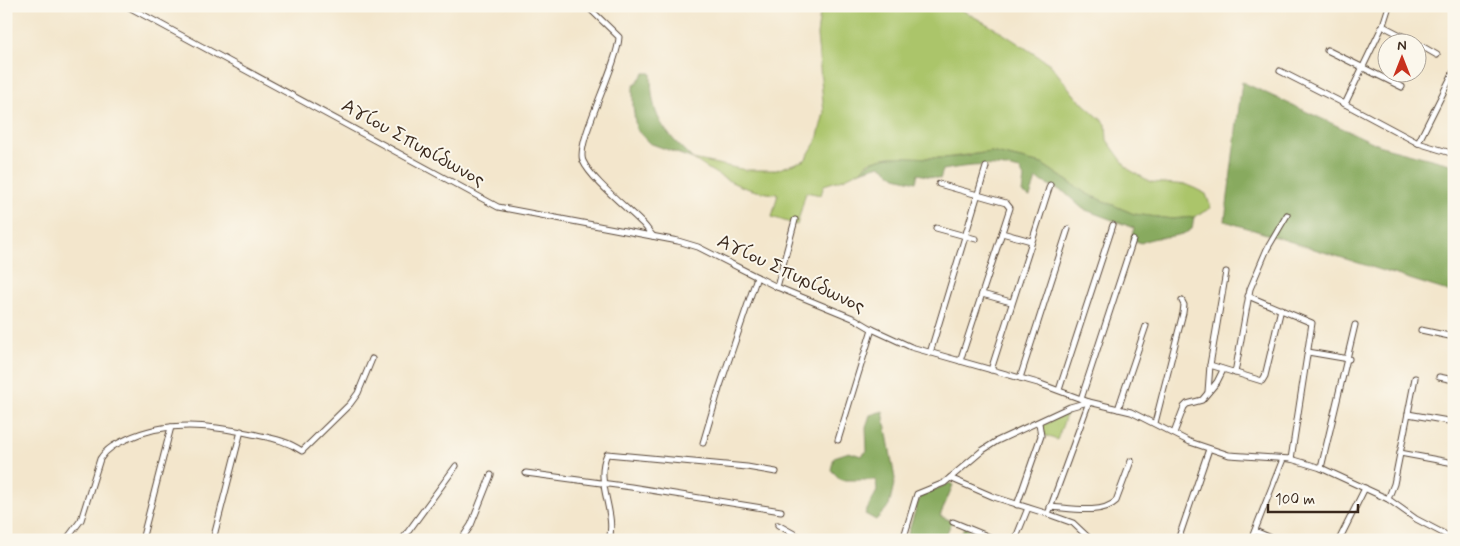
<svg xmlns="http://www.w3.org/2000/svg" width="1460" height="546" viewBox="0 0 1460 546" font-family="Mynerve,sans-serif">
  <style>
    .green { fill: #abc56b; stroke: #737844 }
    .forest { fill: #88aa5f; stroke: #626a3e }
    .lines { fill: none; stroke-linecap: round; stroke-linejoin: round }
    .minor-casing { stroke: #574638; stroke-width: 7 }
    .minor { stroke: #fff; stroke-width: 5 }
    .labels { text-anchor: middle; dominant-baseline: central; stroke-width: 4; stroke-linejoin: round; paint-order: stroke }
    .street-label { font-size: 20px; fill: #3b2a1e; stroke: #fbf7ec }
  </style>
  <rect width="100%" height="100%" fill="#fbf7ec"/>
  <filter id="ink" filterUnits="userSpaceOnUse"><feTurbulence type="fractalNoise" baseFrequency=".02" numOctaves="2"/><feDisplacementMap in="SourceGraphic" scale="10" xChannelSelector="R" yChannelSelector="G"/><feConvolveMatrix kernelMatrix="1 2 1 2 8 2 1 2 1" color-interpolation-filters="sRGB"/></filter>
  <filter id="wash" filterUnits="userSpaceOnUse"><feTurbulence type="fractalNoise" baseFrequency=".0096" numOctaves="4" result="noise"/><feDisplacementMap in="SourceGraphic" scale="20" xChannelSelector="R" yChannelSelector="G"/><feGaussianBlur stdDeviation="1.12" result="paint"/><feColorMatrix in="noise" values="0 0 0 0 0 0 0 0 0 0 0 0 0 0 0 0 0 1.4 0 .05"/><feComposite in="paint" operator="in"/></filter>
  <g filter="url(#wash)">
    <rect width="100%" height="100%" fill="#f3e6cc"/>
    <g class="green">
      <path d="M821 6H951L958 8 996 29 1050 64 1076 97 1106 124 1107 140 1128 169 1151 182 1188 185 1206 194 1211 208 1194 217 1172 219 1134 214 1087 194 1042 164 991 152 944 158 889 157 868 162 860 171 843 179 824 185 821 195 806 192 797 225 772 217 778 194C743 192 722 178 693 159L746 170H776L805 160 817 140 824 113 817 35Z"/>
      <polygon points="1067,413 1057,440 1044,435 1043,425"/>
    </g>
    <g class="forest">
      <path d="M644 73H651C651 118 662 129 693 159L649 143 636 129 633 106V87Z"/>
      <polygon points="1242,82 1381,146 1454,165 1454,293 1225,221"/>
      <path d="M991 152 1042 164 1087 194 1134 214 1172 219 1194 217 1192 229C1177 240 1158 234 1141 243L1131 239 1134 228 1083 209 1064 192 1036 179 1030 197 1022 193 1024 178 1020 170C993 163 970 165 943 170L940 179 918 174 916 182 896 177 880 165 860 171C880 148 917 160 944 158 960 157 975 154 991 152Z"/>
      <polygon points="883,411 895,479 889,506 876,520 865,514 877,491 876,480 841,480 831,470 834,457 849,452 861,456 867,451 866,427 870,415"/>
      <polygon points="950,483 953,485 940,516 952,521 944,540 906,540 918,502 922,495"/>
      <polygon points="964,527 993,540 959,540"/>
    </g>
  </g>
  <g filter="url(#ink)">
    <g class="lines">
      <g class="minor-casing">
        <g id="minor">
          <polyline points="127,6 498,207 678,241 698,247 777,287 855,319 872,329 911,347 1038,383 1089,402 1131,412 1190,442 1229,455 1291,459 1321,468 1388,499 1416,519 1454,539"/>
          <path d="M587 6 619 37C618 65 575 143 583 161 591 179 626 207 641 222 646 226 649 232 653 236"/>
          <polyline points="1389,6 1383,25 1345,104 1418,143 1454,154"/>
          <polyline points="1383,26 1414,42"/>
          <polyline points="1418,44 1437,55"/>
          <polyline points="1327,50 1402,87"/>
          <polyline points="1280,71 1345,104"/>
          <polyline points="1418,143 1454,71"/>
          <polyline points="939,184 1006,203 1010,208 960,361"/>
          <polyline points="936,228 976,239"/>
          <polyline points="1002,233 1031,241"/>
          <polyline points="777,287 795,220"/>
          <polyline points="982,294 1011,302"/>
          <polyline points="1248,296 1312,323 1291,459"/>
          <polyline points="1421,330 1454,337"/>
          <polyline points="1308,352 1349,359"/>
          <polyline points="930,353 986,167"/>
          <polyline points="1210,365 1262,381 1265,376 1281,309"/>
          <polyline points="991,370 1050,185"/>
          <polyline points="1235,373 1250,289 1267,249 1287,215"/>
          <polyline points="1439,377 1454,380"/>
          <polyline points="1020,378 1068,229"/>
          <polyline points="1059,390 1113,225"/>
          <polyline points="1208,392 1210,365 1226,272"/>
          <polyline points="1081,399 1133,240"/>
          <polyline points="1118,409 1146,326"/>
          <polyline points="1408,414 1454,422"/>
          <polyline points="1155,423 1183,313 1184,305 1182,301"/>
          <polyline points="1174,433 1184,407 1187,404 1202,400 1217,382 1223,370"/>
          <polyline points="838,440 872,329"/>
          <polyline points="703,443 719,389 757,277"/>
          <polyline points="1400,453 1454,463"/>
          <polyline points="1321,468 1355,325"/>
          <polyline points="526,473 631,487 781,511"/>
          <polyline points="950,478 994,497 1048,514 1089,402"/>
          <polyline points="1388,499 1394,484 1415,378"/>
          <polyline points="1017,505 1041,436 1039,423"/>
          <path d="M1050 507C1069 508 1102 515 1116 501L1131 461"/>
          <polyline points="1048,514 1073,523 1091,540"/>
          <polyline points="953,522 997,540"/>
          <polyline points="778,525 805,540"/>
          <polyline points="1255,531 1276,540"/>
          <path d="M66 540 81 520 100 459C107 448 116 444 127 439 168 420 209 425 252 434 271 438 286 440 302 451L350 404 358 393 372 359"/>
          <polyline points="142,540 171,427"/>
          <polyline points="213,540 241,431"/>
          <polyline points="402,540 456,466"/>
          <polyline points="461,540 471,525 491,475"/>
          <path d="M609 540C617 512 594 482 607 454L747 467 776 472"/>
          <polyline points="903,540 917,494 944,483 983,450 997,441 1070,407 1088,402"/>
          <polyline points="1015,540 1028,508"/>
          <polyline points="1178,540 1209,449"/>
          <polyline points="1251,540 1283,459"/>
          <polyline points="1339,540 1365,488"/>
        </g>
      </g>
      <use href="#minor" class="minor"/>
    </g>
  </g>
  <g class="labels">
    <g class="street-label">
      <text transform="translate(413 143) rotate(29)">Αγίου Σπυρίδωνος</text>
      <text transform="translate(791 274) rotate(25)">Αγίου Σπυρίδωνος</text>
    </g>
  </g>
  <rect width="1460" height="546" fill="none" stroke="#fbf7ec" stroke-width="25"/>
  <g transform="translate(1402 58)"><circle r="24" fill="#fbf7ec" stroke="#aea59a"/>
  <path d="M0-4L9 19L0 12L-9 19Z" fill="#c8321e"/>
  <text y="-8" font-size="14" font-weight="bold" text-anchor="middle" fill="#3b2a1e">N</text>
  </g>
  <path d="M1268 504v8h90v-8" fill="none" stroke="#3b2a1e" stroke-width="2.5"/>
  <text x="1275" y="504" font-size="15" fill="#3b2a1e" stroke="#fbf7ec" stroke-width="4" paint-order="stroke">100 m</text>
</svg>
